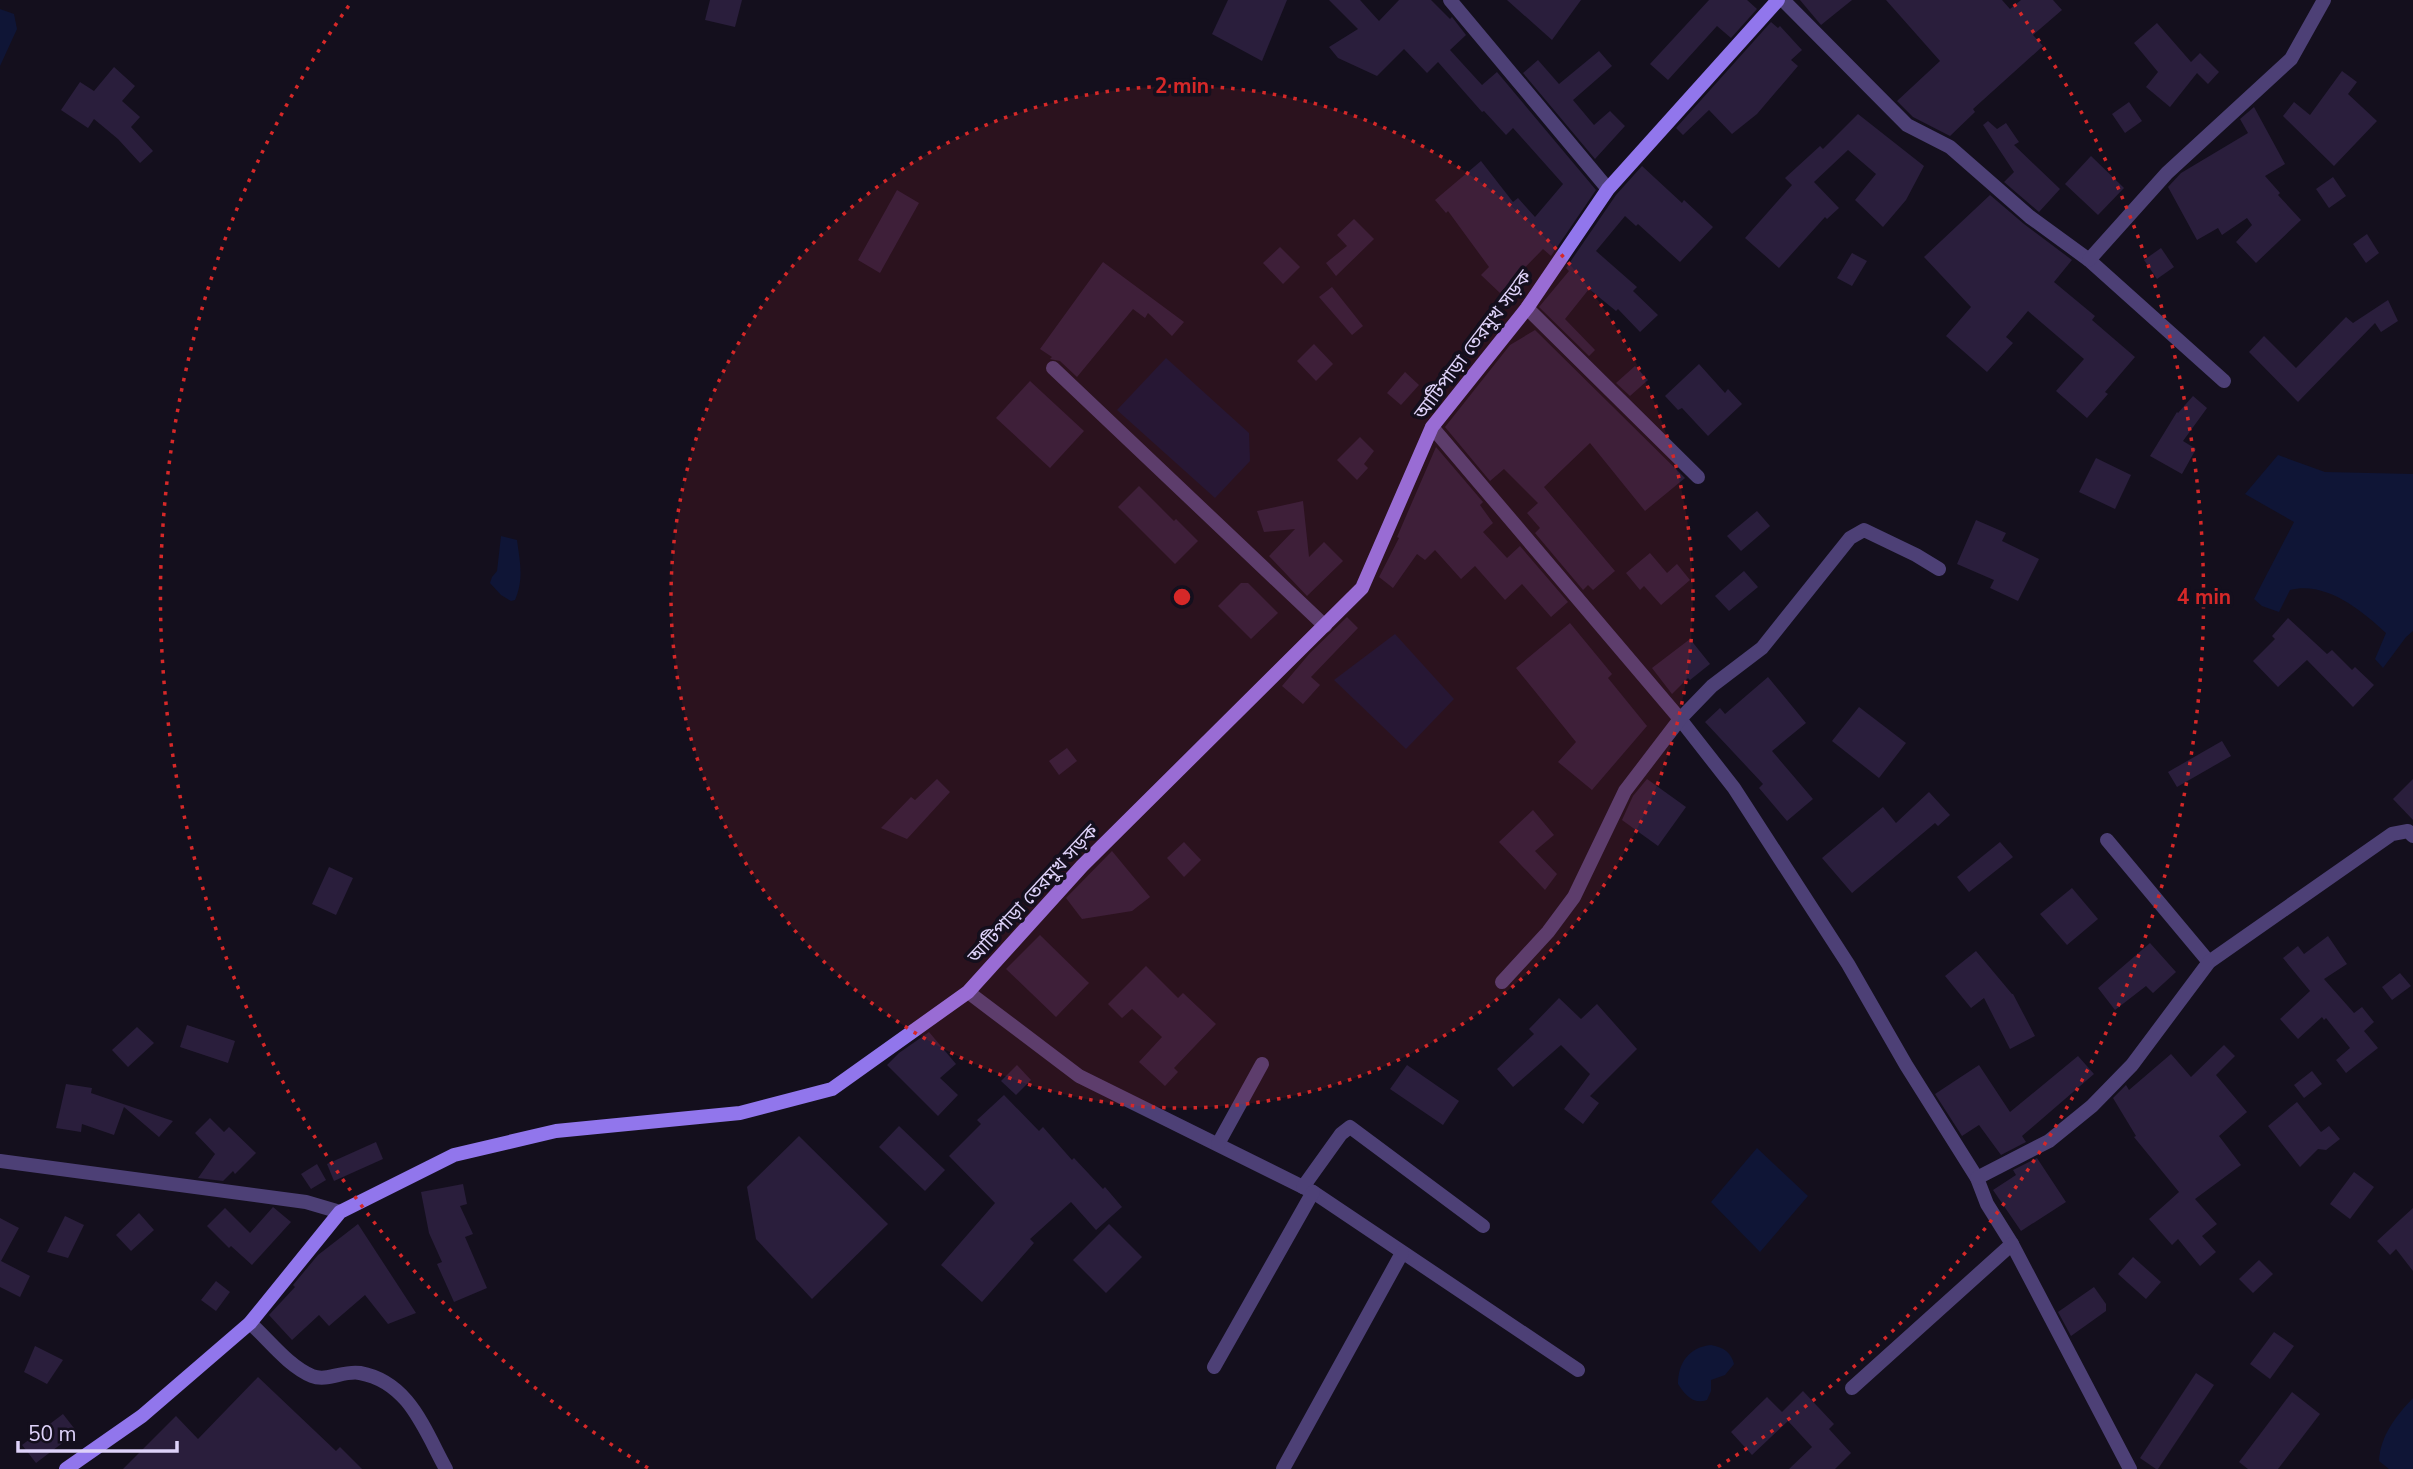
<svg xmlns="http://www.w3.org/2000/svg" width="2413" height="1469" viewBox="0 0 2413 1469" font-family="'Nunito Sans','Noto Sans Bengali',sans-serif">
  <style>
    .water { fill: #0f1536 }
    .building { fill: #2a1e3c }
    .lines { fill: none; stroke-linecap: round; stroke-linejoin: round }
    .street { stroke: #4d4076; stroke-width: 14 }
    .secondary { stroke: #9176ec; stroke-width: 14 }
    .ring { fill: none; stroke: #d62828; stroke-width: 3.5; stroke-dasharray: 3.5 7 }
    .labels { text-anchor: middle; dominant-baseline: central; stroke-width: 7; stroke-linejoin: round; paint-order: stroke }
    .street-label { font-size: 19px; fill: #ded2f9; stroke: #140f1d }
    .centre { fill: #d62828; stroke: #140f1d; stroke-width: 3.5 }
    .ring-label { font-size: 21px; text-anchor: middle; font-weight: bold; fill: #d62828; stroke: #140f1d; stroke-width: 7; stroke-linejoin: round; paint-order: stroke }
  </style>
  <rect width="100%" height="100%" fill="#140f1d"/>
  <g class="water">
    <polygon points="0,9 14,14 17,29 0,66"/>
    <polygon points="1166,358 1249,433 1250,461 1215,498 1117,410"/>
    <path d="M2278 455 2325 472 2413 474V631L2406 637 2383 668 2375 659 2386 633C2361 610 2326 581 2290 590L2279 612 2262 606 2254 599 2294 522 2245 494Z"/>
    <path d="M501 536 517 540C520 562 524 579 515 600L511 601 501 595 490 583 492 577 497 571Z"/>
    <polygon points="1395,634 1454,699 1406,749 1334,680"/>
    <polygon points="1757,1148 1808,1196 1760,1252 1711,1202"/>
    <path d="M1711 1345C1723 1347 1731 1352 1734 1364L1725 1375 1711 1380V1391L1707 1400C1694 1405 1685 1395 1678 1384 1678 1363 1689 1347 1711 1345Z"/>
    <path d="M2413 1398V1469H2389L2379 1461C2380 1436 2396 1416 2413 1398Z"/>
  </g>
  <g class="building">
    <polygon points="710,0 742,0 735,27 705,20"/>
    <polygon points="1228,0 1287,0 1262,61 1212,34"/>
    <polygon points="1329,0 1360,0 1379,21 1399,0 1431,0 1450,19 1452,17 1466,35 1450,50 1482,85 1497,72 1596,190 1551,256 1543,249 1500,293 1481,275 1489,267 1448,211 1446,213 1435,200 1481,161 1513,202 1518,198 1535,217 1563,184 1513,128 1506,135 1484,111 1482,112 1438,62 1427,73 1404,49 1377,76 1338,58 1329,47 1358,29"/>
    <polygon points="1507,0 1581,0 1552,40"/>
    <polygon points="1709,0 1747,0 1757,9 1731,38 1717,26 1668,80 1650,64"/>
    <polygon points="1800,0 1852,0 1821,25"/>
    <polygon points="1886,0 2002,0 2010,9 2021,0 2053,0 2062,10 2033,35 2043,46 1973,109 1975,112 1950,136 1913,117 1897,101 1940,61"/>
    <polygon points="1771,22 1778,28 1780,26 1802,50 1791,60 1798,66 1757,114 1732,134 1709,110 1683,135 1676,128"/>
    <polygon points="2157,23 2191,62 2200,53 2219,72 2208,84 2197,73 2170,107 2146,87 2158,72 2134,43"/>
    <polygon points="1599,51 1612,66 1573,100 1594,125 1610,111 1625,126 1595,159 1523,73 1538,60 1559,84"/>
    <polygon points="114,67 135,86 122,101 140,117 131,127 153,151 140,163 118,139 94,119 88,128 61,110 80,82 94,91"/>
    <polygon points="2342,71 2357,82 2348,94 2377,121 2334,166 2283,116 2294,102 2310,115"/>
    <polygon points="2129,102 2142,121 2125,133 2112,114"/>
    <polygon points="2254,107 2285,164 2265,176 2280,193 2278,195 2301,220 2256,263 2236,242 2252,225 2247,218 2222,235 2218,228 2197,240 2168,187 2181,173 2248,133 2240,119"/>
    <polygon points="1858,114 1924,166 1906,200 1883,227 1855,200 1876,174 1848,150 1814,182 1839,208 1827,219 1825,217 1779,268 1745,238 1792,185 1785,178 1820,146 1823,149"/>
    <polygon points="1988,121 1997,129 2006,123 2019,142 2014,145 2060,189 2039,212 2004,182 2014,172 1983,125"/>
    <polygon points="2091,156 2124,188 2098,215 2065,184"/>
    <polygon points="1642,166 1682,203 1684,200 1713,227 1680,262 1638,224 1636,226 1625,216 1596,251 1637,287 1633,291 1658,315 1640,332 1618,309 1616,311 1589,289 1565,319 1595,350 1589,356 1539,307 1569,271 1566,268 1616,195"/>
    <polygon points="2333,177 2346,196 2329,208 2316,189"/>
    <polygon points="897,190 919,203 880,273 858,260"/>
    <polygon points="1990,195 2024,224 2072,260 2054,282 2095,316 2092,320 2135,357 2105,392 2108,394 2087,418 2056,391 2084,359 2028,311 2006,337 2013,343 1987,372 1946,336 1971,307 1924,257"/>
    <polygon points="1354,219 1374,239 1336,276 1326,263 1347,246 1337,235"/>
    <polygon points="2367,234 2379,253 2366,263 2353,244"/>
    <polygon points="1280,247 1300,267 1283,284 1263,263"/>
    <polygon points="2161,248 2174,267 2157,279 2144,260"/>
    <polygon points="1852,253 1867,261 1852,286 1837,278"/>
    <polygon points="1103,262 1184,322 1172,336 1148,313 1145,318 1133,309 1077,377 1060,361 1050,359 1052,357 1040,349"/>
    <polygon points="1332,287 1363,326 1352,335 1319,297"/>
    <polygon points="2388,300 2398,321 2381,332 2375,323 2298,402 2249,352 2264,336 2296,368 2346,317 2353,323"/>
    <polygon points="1535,330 1685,478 1645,511 1590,443 1544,487 1615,571 1593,590 1588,585 1583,590 1535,533 1540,528 1527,513 1538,503 1504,469 1490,481 1445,427 1510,345"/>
    <polygon points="1314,344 1333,364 1316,381 1297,361"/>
    <polygon points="1699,364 1725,393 1728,389 1742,404 1708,436 1682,408 1678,410 1665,396"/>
    <polygon points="1635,366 1648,380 1630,396 1616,383"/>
    <polygon points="1405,372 1419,385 1401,405 1387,393"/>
    <polygon points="1030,381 1084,431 1050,468 996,418"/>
    <polygon points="2193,396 2207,408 2183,441 2196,449 2182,474 2150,456 2177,412 2178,413"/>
    <polygon points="1360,437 1374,451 1364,464 1368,468 1357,480 1337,460"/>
    <polygon points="1436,447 1483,502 1480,505 1493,523 1483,532 1507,558 1520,546 1568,602 1551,617 1522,584 1505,600 1475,566 1461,579 1435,550 1425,560 1417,554 1393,588 1379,577 1399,538 1397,537"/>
    <polygon points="2096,458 2131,475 2115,509 2079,492"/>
    <polygon points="1139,486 1174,521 1176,519 1198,541 1175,564 1118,507"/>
    <polygon points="1303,501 1309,557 1324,542 1343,561 1307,596 1269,556 1295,529 1264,532 1257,511"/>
    <polygon points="1757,511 1770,526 1741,551 1727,536"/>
    <polygon points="1976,520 2006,533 2002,541 2039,559 2018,601 1990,588 1994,580 1957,564"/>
    <polygon points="1650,553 1667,573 1677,564 1690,580 1661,605 1644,586 1640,590 1626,573"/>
    <polygon points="1744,571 1758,587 1729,611 1715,596"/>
    <polygon points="1241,583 1248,583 1278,613 1251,639 1218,606"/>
    <polygon points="1347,617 1358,628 1311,677 1320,685 1303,704 1282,686 1310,653"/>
    <polygon points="2288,618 2327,654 2332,650 2352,670 2355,667 2374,685 2353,707 2307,660 2278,687 2253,661 2275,639 2272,636"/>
    <polygon points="1570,623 1612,674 1608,678 1647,726 1592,790 1558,762 1576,742 1516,668"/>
    <polygon points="1690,639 1710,664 1690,680 1688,678 1672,694 1652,668"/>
    <polygon points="1768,677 1806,723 1772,751 1813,799 1787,821 1759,788 1763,784 1705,722 1720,708 1725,714"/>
    <polygon points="1859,707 1906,743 1879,778 1832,741"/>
    <polygon points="2222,741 2231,756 2177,787 2168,772"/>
    <polygon points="1067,748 1077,761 1059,775 1049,761"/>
    <polygon points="937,779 950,792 907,839 881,828 911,797 915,800"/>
    <polygon points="1647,779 1686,807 1658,846 1622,820 1633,796"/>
    <polygon points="2413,779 2413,820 2393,799"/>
    <polygon points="1929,792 1950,815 1938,826 1935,823 1852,893 1822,858 1883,807 1896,823"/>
    <polygon points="1533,810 1554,835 1535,851 1557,874 1545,890 1499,842"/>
    <polygon points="1184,842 1201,860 1184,877 1167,858"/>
    <polygon points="2000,842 2013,857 1969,892 1957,877"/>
    <polygon points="1112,851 1150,897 1132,911 1082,919 1066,898"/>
    <polygon points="329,867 353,878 336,915 312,904"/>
    <polygon points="2072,888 2098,919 2067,945 2040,914"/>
    <polygon points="1040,935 1089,983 1056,1017 1006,969"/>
    <polygon points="2328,936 2347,964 2324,979 2354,1013 2362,1007 2374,1022 2364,1031 2378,1048 2346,1073 2336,1060 2350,1048 2326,1018 2324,1020 2322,1017 2298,1039 2280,1019 2310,991 2283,958 2298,946 2304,954"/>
    <polygon points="2150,943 2176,972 2153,993 2146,986 2115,1010 2098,988"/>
    <polygon points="1976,951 2012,994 2013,994 2035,1036 2010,1049 1984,998 1971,1008 1945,976"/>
    <polygon points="1146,966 1178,998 1183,993 1216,1024 1174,1068 1178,1072 1165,1086 1139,1062 1162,1037 1132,1009 1122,1018 1108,1004"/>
    <polygon points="2400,973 2411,986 2392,1000 2382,987"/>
    <polygon points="1559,998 1581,1019 1597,1004 1637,1049 1590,1096 1599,1103 1583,1124 1564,1109 1590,1074 1561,1045 1513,1087 1497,1069 1534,1034 1529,1029"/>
    <polygon points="187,1025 235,1041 228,1063 180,1047"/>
    <polygon points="137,1027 154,1043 128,1067 112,1050"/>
    <polygon points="929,1032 956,1064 940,1078 958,1095 938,1116 887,1065 899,1053"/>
    <polygon points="2224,1045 2235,1056 2216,1075 2247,1112 2219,1136 2241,1165 2195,1199 2217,1224 2202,1236 2216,1252 2200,1266 2178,1239 2172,1245 2149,1219 2179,1192 2134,1137 2136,1136 2113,1098 2126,1085 2129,1090 2171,1054 2191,1077"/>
    <polygon points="2078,1056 2094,1074 2022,1136 2026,1142 2001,1155 1979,1125 1962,1136 1935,1094 1979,1065 2010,1112"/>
    <polygon points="1017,1065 1031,1080 1016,1095 1001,1081"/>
    <polygon points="1407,1065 1459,1101 1443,1125 1390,1089"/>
    <polygon points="2312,1071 2322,1084 2304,1098 2294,1085"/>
    <polygon points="66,1084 92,1088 91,1093 173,1121 159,1137 124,1107 114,1135 82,1124 81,1132 56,1128"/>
    <polygon points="1004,1095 1039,1131 1043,1127 1072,1160 1074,1158 1103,1189 1105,1187 1122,1207 1096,1230 1071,1202 1030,1239 1034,1243 982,1302 941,1265 995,1203 949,1156 981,1124 977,1120"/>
    <polygon points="2297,1102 2321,1132 2329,1126 2340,1139 2326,1150 2318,1149 2300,1167 2268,1126"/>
    <polygon points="210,1118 224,1132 229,1127 256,1153 235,1174 233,1171 223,1181 198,1178 215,1154 195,1133"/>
    <polygon points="899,1126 945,1170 925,1191 879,1147"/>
    <polygon points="799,1136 888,1224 812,1299 756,1239 747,1187"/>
    <polygon points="376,1142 383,1159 334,1181 327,1164"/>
    <polygon points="2037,1158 2066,1202 2021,1231 1993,1190 2016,1175 2013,1170"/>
    <polygon points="317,1164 326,1180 311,1189 301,1174"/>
    <polygon points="2354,1172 2374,1187 2350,1219 2330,1204"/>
    <polygon points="463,1184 467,1204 460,1206 473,1234 465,1237 487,1288 454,1302 437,1264 442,1262 429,1233 421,1192"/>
    <polygon points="273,1207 291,1222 252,1265 231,1246 229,1248 207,1226 225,1208 250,1233"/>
    <polygon points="2413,1208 2413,1271 2396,1249 2390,1255 2377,1241"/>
    <polygon points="139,1213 154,1230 131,1251 116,1235"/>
    <polygon points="65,1216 84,1225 68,1258 47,1252"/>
    <polygon points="0,1218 19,1228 1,1261 30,1276 20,1297 0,1287"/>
    <polygon points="358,1224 416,1313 388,1324 365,1295 329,1326 319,1315 292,1340 269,1315 295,1287 293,1285 318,1255"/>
    <polygon points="1109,1224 1142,1257 1106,1293 1073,1260"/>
    <polygon points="2133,1257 2161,1282 2146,1299 2118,1274"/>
    <polygon points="2259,1260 2273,1274 2253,1293 2239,1279"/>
    <polygon points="216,1281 230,1292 216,1311 201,1300"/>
    <polygon points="2094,1287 2106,1304 2106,1311 2071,1336 2058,1312"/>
    <polygon points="2274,1332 2294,1346 2270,1379 2250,1364"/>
    <polygon points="35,1346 63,1360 47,1384 24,1372"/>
    <polygon points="2196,1373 2214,1385 2158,1469 2156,1469 2140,1458"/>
    <polygon points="258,1377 336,1451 340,1447 362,1469 123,1469 176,1416 198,1439"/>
    <polygon points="1803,1391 1834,1424 1829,1429 1851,1453 1835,1469 1789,1469 1812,1447 1788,1421 1752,1455 1731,1432 1767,1397 1782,1412"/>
    <polygon points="2292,1392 2320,1414 2278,1469 2248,1469 2239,1462"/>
    <polygon points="63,1414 77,1432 36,1463 22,1445"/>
  </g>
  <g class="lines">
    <g class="street">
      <polyline points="1450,0 1608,189"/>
      <polyline points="1783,0 1907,125 1950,147 2030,217 2089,260 2224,381"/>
      <polyline points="2089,260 2167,173 2291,59 2324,0"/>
      <polyline points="1527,308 1698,477"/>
      <polyline points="1053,368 1325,626"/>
      <polyline points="1432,427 1680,719 1734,788 1848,964 1906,1065 1977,1178 1987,1204 2012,1244 2130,1469"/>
      <polyline points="2107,840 2209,962"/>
      <polyline points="1502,982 1548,932 1574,897 1625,791 1680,719 1712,686 1762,648 1850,538 1864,530 1916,555 1939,569"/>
      <polyline points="968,992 1079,1076 1313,1192 1578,1370"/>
      <polyline points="1218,1144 1262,1064"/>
      <polyline points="0,1161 306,1202 340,1212"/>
      <polyline points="1977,1178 2049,1141 2092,1106 2132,1065 2209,962 2392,834 2408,831 2413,836"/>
      <polyline points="1303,1187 1341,1134 1350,1127 1483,1226"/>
      <path d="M250 1323C269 1340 288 1366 312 1376 327 1382 344 1370 360 1373 409 1382 424 1429 446 1469"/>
      <polyline points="1214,1367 1313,1192"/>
      <polyline points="1852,1388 2012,1244"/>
      <polyline points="1283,1469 1402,1253"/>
    </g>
    <polyline class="secondary" points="66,1469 142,1416 250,1323 340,1212 454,1155 556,1131 740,1113 832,1089 968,992 1082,866 1362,588 1432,427 1527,308 1608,189 1778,0"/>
  </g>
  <circle cx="1182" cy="597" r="511" fill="#d62828" fill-opacity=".12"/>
  <g class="ring">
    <circle cx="1182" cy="597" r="511"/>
    <path d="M648 1468A1022 1022 0 0 1 350 4M2014 4A1022 1022 0 0 1 1716 1468"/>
  </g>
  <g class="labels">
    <g class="street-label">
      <text transform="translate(1473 345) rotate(-53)">আটিপাড়া তেরমুখ সড়ক</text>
      <text transform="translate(1033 894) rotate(-47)">আটিপাড়া তেরমুখ সড়ক</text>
    </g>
  </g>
  <circle cx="1182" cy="597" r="10" class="centre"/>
  <g class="ring-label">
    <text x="1182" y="93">2 min</text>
    <text x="2204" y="604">4 min</text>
  </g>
  <path d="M18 1441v10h159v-10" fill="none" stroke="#ded2f9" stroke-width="3.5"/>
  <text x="28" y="1441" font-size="21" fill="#ded2f9" stroke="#140f1d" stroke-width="5" paint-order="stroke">50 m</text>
</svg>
